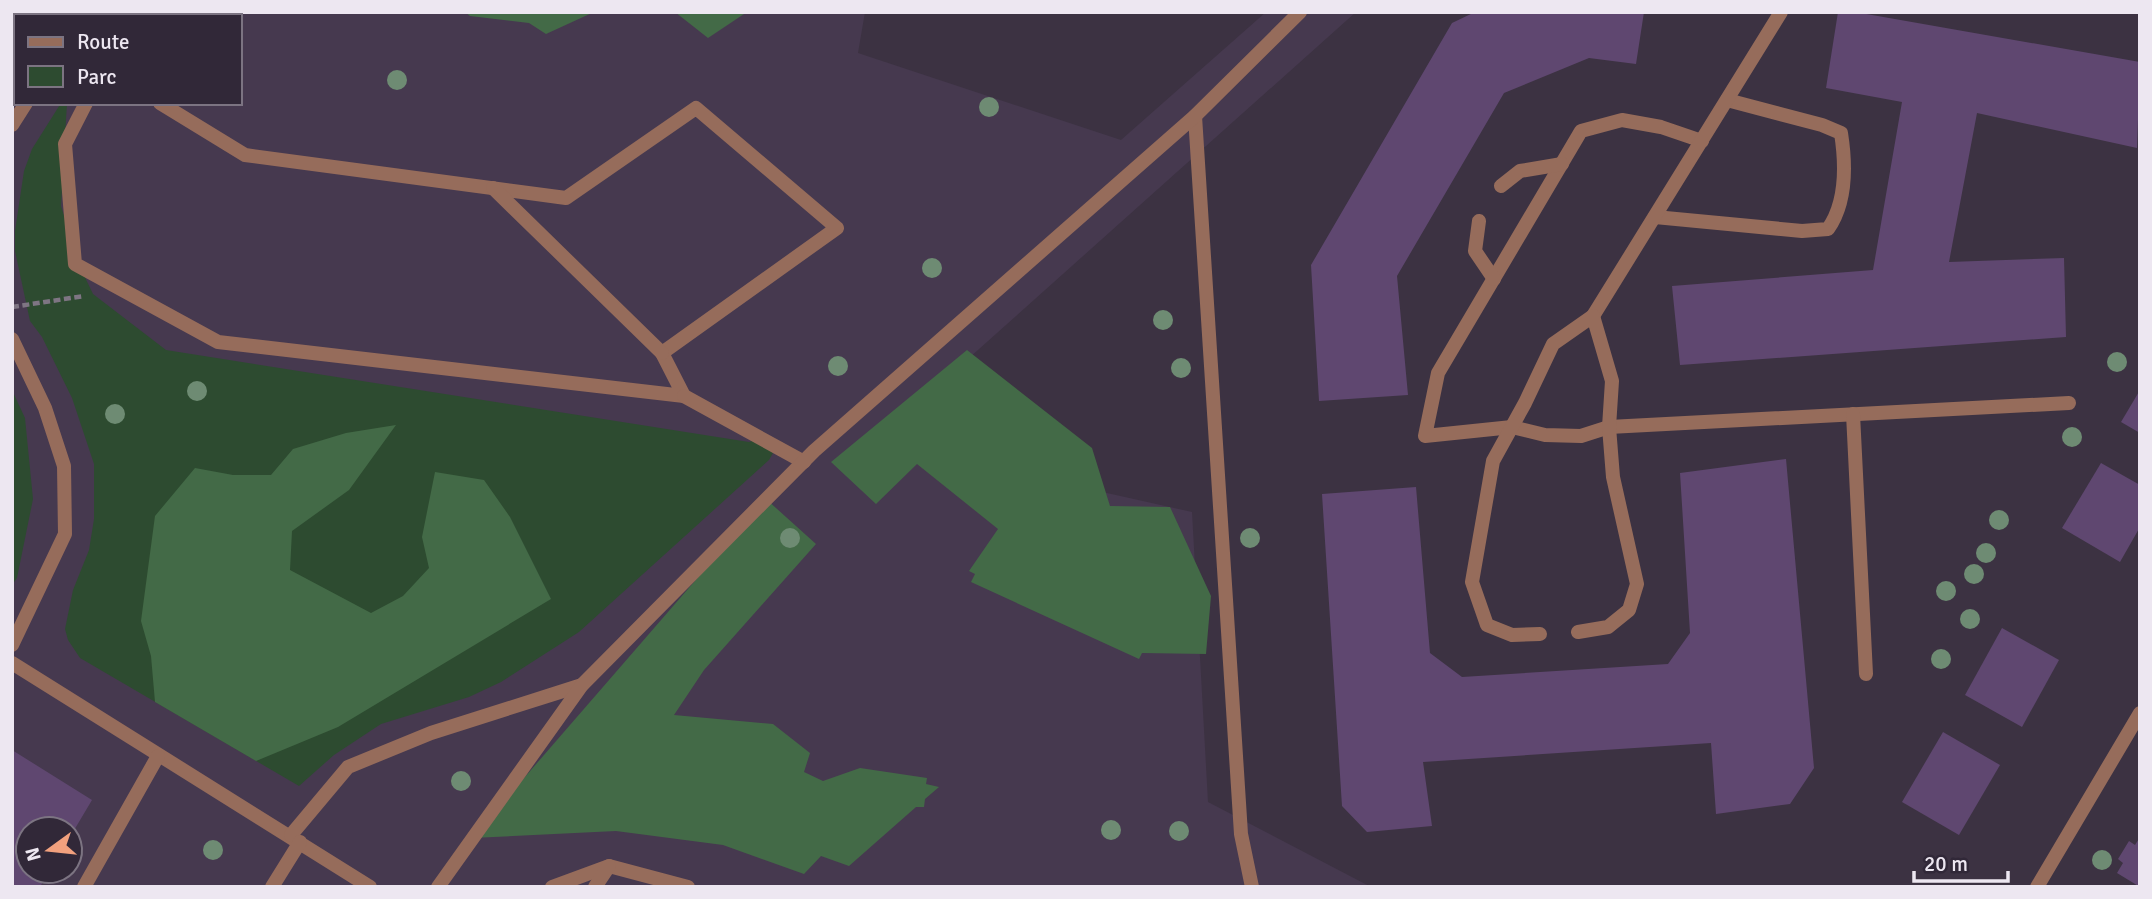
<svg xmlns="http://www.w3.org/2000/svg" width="2152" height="899" viewBox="0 0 2152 899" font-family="Signika,sans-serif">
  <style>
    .built { fill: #46394f; fill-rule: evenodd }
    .green { fill: #2d4b30 }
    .forest { fill: #436a47 }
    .building { fill: #5f4770 }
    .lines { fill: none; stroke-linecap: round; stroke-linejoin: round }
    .path { stroke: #7e7583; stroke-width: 4.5; stroke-dasharray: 7 3.5; stroke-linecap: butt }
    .lane { stroke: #966c5b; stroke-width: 14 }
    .street { stroke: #966c5b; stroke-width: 14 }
    .tree { fill: #6e8b73 }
  </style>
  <rect width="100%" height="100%" fill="#3c3242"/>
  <path class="built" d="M12 12H865L858 53 1121 140 1266 12H1356L969 358 1098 491 1192 512 1208 802 1371 887H12ZM16 16H240V103H16ZM28 829H70V871H28Z"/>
  <g class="green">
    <polygon points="61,103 67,103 61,206 82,271 93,294 166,350 749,442 764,437 773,453 769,460 579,632 501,682 469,697 381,724 334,755 299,786 80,658 68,640 65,629 73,590 89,550 94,519 94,464 72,398 42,337 30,321 15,251 15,231 24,171 32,149"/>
    <polygon points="12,390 25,418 33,499 17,578 12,585"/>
  </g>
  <g class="forest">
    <polygon points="465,12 594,12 546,34 529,23 470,16"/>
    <polygon points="675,12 747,12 708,38"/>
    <polygon points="967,350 1092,448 1110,506 1170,507 1211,596 1206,654 1142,653 1139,659 971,582 975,574 969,571 998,529 917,464 876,504 831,462"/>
    <polygon points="396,425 349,490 292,531 290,570 371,613 403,596 429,568 422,537 435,472 484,480 510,517 551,599 338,727 256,761 155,702 151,656 141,621 155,516 195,468 233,475 271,475 293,449 346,433"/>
    <polygon points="766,499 816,544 704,670 674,715 773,724 810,753 804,772 823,781 860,768 927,778 926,784 939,787 925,799 924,807 916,807 849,866 821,856 804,874 723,845 616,831 472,838"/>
  </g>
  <g class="building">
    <polygon points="1475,12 1644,12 1636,64 1589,58 1504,93 1397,276 1408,395 1319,401 1311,265 1452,23"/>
    <polygon points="1838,12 1855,12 2140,62 2137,148 1977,113 1949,262 2064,258 2066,337 1680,365 1672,286 1873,270 1902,102 1826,88"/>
    <polygon points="2140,390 2140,433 2121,422"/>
    <polygon points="1786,459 1814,768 1790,804 1716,814 1711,743 1423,762 1432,826 1367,832 1342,806 1322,494 1416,487 1430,653 1462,677 1668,664 1690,633 1680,473"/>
    <polygon points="2101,463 2140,485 2140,527 2120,562 2062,528"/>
    <polygon points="2002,628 2059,660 2022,727 1965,695"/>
    <polygon points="1943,732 2000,765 1959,835 1902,802"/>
    <polygon points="12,750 92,800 70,837 70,829 28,829 28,871 49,871 40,887 12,887"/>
    <polygon points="2140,837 2140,887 2117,873 2123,863 2118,859 2129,841 2135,845"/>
  </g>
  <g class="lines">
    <polyline class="path" points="12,307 84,296"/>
    <g class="lane">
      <polyline points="36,16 38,12"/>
      <polyline points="82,16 84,12"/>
      <polyline points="12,56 16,50"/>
      <polyline points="86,103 65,144 75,264 218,342 684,396 662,353 837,228 696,108 566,198 245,155 160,103"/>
      <polyline points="1195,116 1241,834 1252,887"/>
      <polyline points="12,125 26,103"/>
      <polyline points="1702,141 1661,127 1622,120 1581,131 1438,373 1425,436 1512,427 1545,435 1581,436 1609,427 2069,403"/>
      <polyline points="1501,186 1520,171 1562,164"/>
      <polyline points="493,188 662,353"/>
      <path d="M1655 217 1802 231 1828 229C1847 202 1846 165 1841 133L1822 125 1727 100"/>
      <polyline points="1479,221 1475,251 1494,279"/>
      <polyline points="1593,316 1781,12"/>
      <polyline points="12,339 45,408 64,466 65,534 12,645"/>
      <polyline points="684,396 804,462"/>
      <polyline points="1853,414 1866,674"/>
      <polyline points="1540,634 1512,635 1487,625 1472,582 1493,461 1525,403 1553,344 1593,316 1612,381 1609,427 1613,477 1637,584 1629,610 1608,627 1578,632"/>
      <polyline points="12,663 370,887"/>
      <polyline points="291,835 348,767 431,733 582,685"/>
      <polyline points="84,887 158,756"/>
      <polyline points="272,887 300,842"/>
      <polyline points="438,887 582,685 814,451 1195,116 1300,12"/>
      <polyline points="552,887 609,866 688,887"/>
      <polyline points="595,887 609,866"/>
    </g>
    <polyline class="street" points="2037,887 2140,713"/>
  </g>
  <g class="tree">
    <circle cx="397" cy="80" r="10"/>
    <circle cx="989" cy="107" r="10"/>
    <circle cx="932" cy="268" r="10"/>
    <circle cx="1163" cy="320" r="10"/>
    <circle cx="2117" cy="362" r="10"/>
    <circle cx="838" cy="366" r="10"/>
    <circle cx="1181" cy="368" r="10"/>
    <circle cx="197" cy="391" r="10"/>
    <circle cx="115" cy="414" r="10"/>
    <circle cx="2072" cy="437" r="10"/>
    <circle cx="1999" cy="520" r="10"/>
    <circle cx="790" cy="538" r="10"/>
    <circle cx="1250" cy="538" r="10"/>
    <circle cx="1986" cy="553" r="10"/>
    <circle cx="1974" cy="574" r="10"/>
    <circle cx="1946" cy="591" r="10"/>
    <circle cx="1970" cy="619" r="10"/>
    <circle cx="1941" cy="659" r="10"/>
    <circle cx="461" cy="781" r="10"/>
    <circle cx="1111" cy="830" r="10"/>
    <circle cx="1179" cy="831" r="10"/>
    <circle cx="213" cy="850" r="10"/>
    <circle cx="2102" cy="860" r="10"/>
  </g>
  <rect width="2152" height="899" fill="none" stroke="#ede7f1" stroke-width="28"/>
  <rect x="14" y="14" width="228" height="91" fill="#312838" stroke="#7c7482" stroke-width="2"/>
  <rect x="28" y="37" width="35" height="10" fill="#966c5b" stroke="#7c7482" stroke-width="2"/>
  <text x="77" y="49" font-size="21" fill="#ede7f1">Route</text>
  <rect x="28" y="66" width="35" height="21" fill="#2d4b30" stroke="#7c7482" stroke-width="2"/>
  <text x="77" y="84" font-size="21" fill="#ede7f1">Parc</text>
  <g transform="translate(49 850) rotate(255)"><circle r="33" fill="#312838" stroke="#7c7482" stroke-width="2"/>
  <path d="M0-5L12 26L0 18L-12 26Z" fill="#f2a17e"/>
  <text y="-10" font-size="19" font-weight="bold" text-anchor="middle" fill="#ede7f1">N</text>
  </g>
  <path d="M1914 871v10h94v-10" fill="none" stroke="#ede7f1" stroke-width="3.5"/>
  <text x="1924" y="871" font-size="21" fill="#ede7f1" stroke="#312838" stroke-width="5" paint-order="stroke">20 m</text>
</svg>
